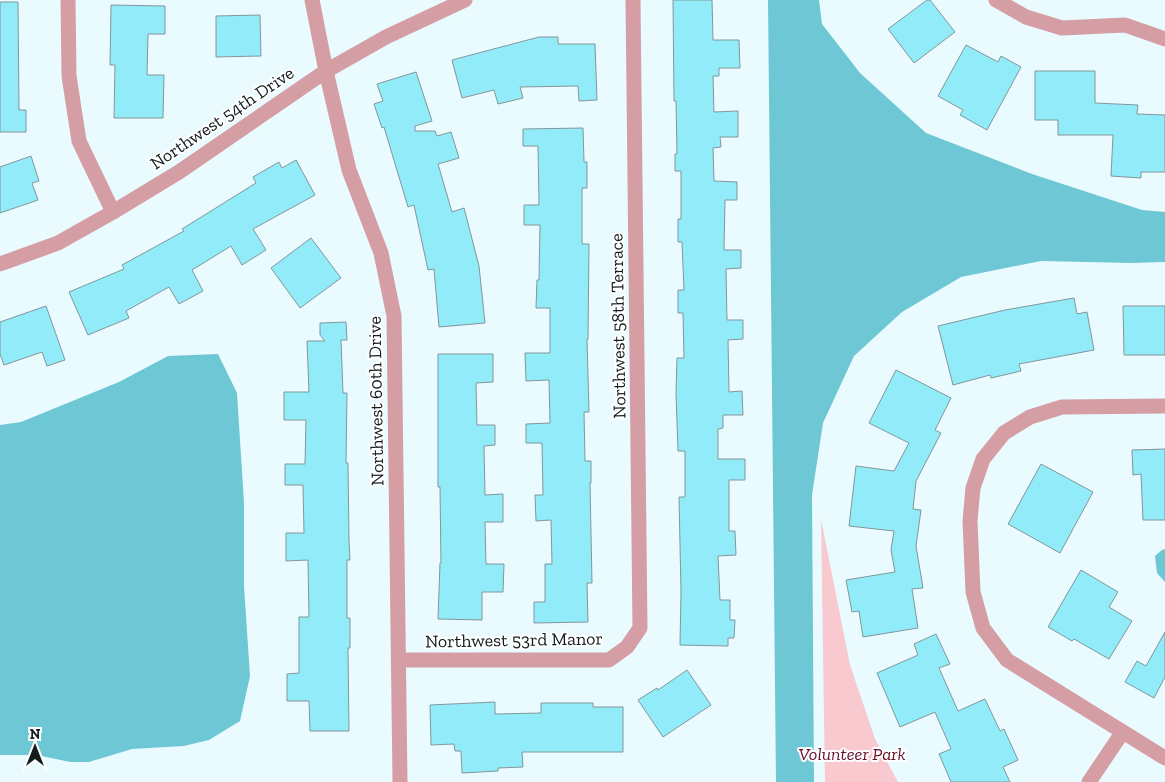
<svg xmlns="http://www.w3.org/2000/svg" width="1165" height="782" viewBox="0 0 1165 782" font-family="'Zilla Slab',serif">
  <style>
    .green { fill: #f8c9cf }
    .water { fill: #6ec7d4 }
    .building { fill: #92ebf8; stroke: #82979a }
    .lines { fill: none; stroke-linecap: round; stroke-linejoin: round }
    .minor { stroke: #d59ea5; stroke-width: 15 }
    .labels { text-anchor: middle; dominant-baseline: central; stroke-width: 4; stroke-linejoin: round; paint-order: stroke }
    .street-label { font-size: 18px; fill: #131b1c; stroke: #fff }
    .park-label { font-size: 18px; font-style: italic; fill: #640f27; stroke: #fff }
  </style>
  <rect width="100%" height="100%" fill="#e9fbfe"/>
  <polygon class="green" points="821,519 850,665 875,739 898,782 825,782"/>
  <g class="water">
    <polygon points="768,0 819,0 822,24 860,73 926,133 1032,174 1142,210 1165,212 1165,262 1132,263 1041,261 961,277 902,312 854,356 823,423 812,495 814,782 776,782"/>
    <polygon points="218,354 237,393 244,503 244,586 250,676 240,721 209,740 184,746 132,749 89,762 70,762 37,755 0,755 0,425 21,422 119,382 168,356"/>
    <polygon points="1165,549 1165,582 1157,573 1155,556 1162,550"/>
  </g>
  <g class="building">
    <polygon points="673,0 712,0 713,40 739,40 740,68 719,68 719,76 713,76 714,112 738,111 738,137 720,137 721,147 713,148 714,181 737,182 737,200 725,200 724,250 741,250 741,268 726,269 727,320 743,320 743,339 728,340 729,392 742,391 743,415 723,415 723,428 718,429 718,459 745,459 745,480 729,480 729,531 735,531 736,555 718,556 720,600 730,600 730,620 735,620 734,638 728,638 728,646 680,645 681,592 679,497 685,497 685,451 678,451 676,393 677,358 684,358 683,313 678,313 678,290 684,290 682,242 678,242 678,219 681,219 681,171 675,171 675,154 677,154 676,101 674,101"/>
    <polygon points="927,0 930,0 955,32 914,63 888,29"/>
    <polygon points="0,2 18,2 19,110 26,110 26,132 0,132"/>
    <polygon points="111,5 165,6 165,34 148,34 147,75 164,75 163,118 114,118 115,65 110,65"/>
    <polygon points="260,15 261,56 216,57 216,16"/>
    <polygon points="539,37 558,37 558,44 595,44 597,100 579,101 578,86 520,87 523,98 498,104 494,90 462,98 452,60"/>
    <polygon points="966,45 998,62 1001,56 1021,67 987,130 960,115 963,110 938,96"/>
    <polygon points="1035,71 1095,71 1095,103 1138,105 1137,114 1165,115 1165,172 1141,172 1141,178 1111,176 1113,135 1058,135 1058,120 1035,120"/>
    <polygon points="416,72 432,121 415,126 415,131 435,131 437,136 451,132 459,158 438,164 452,212 464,208 479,266 485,323 439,327 434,269 428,270 414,205 408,207 384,127 382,128 374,104 383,101 377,84"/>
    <polygon points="583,128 584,162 587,162 587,188 582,188 582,244 589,244 588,339 587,339 589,412 584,412 585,461 591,461 591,483 590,483 592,583 587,583 588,622 534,623 534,602 545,602 545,564 552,564 551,520 536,521 535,495 543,495 542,443 526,443 526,424 550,423 549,380 526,381 525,353 550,353 550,308 536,308 537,280 539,280 540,225 524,225 524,205 539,205 538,146 523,146 523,129"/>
    <polygon points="31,156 39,181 32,183 38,200 0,213 0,167"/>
    <polygon points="296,160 315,195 253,229 266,250 242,265 231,246 192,270 203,291 179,304 169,287 126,311 129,318 88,335 69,292 124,269 122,265 184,231 182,229 256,183 253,177 279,162 282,168"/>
    <polygon points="311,238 341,278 300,308 271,268"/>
    <polygon points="1074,298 1077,314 1087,312 1094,350 1019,364 1021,371 991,378 990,375 953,385 938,326 1005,310"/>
    <polygon points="46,306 65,360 47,366 42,352 4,365 0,354 0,322"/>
    <polygon points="1123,306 1165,306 1165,355 1124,355"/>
    <polygon points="346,322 347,340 341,340 343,393 347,393 346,463 348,463 349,540 350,560 347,560 347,618 350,618 350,648 348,648 349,731 310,731 309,701 287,701 287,674 299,673 299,617 309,617 308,560 286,561 286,533 304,533 303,485 285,485 285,464 305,464 306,420 284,420 284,392 309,392 307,341 325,341 320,335 320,323"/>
    <polygon points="438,354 493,354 493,382 476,383 477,425 495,425 495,445 484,446 485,495 503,494 503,522 485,522 486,564 504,564 503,592 482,592 482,620 438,619 440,563 441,563 440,487 438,487"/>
    <polygon points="896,370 951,398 935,430 941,433 916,481 913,509 921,510 916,546 923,588 912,589 918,628 863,637 859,611 852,612 846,580 895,572 891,550 894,531 849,526 856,466 894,471 909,443 869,423"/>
    <polygon points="1165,449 1165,520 1143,520 1141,474 1133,475 1132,450"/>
    <polygon points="1041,464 1093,492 1060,553 1008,524"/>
    <polygon points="1081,570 1118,592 1109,607 1132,621 1109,659 1074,639 1072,641 1048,627"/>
    <polygon points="1165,632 1165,677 1154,698 1125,682 1137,661 1146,666"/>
    <polygon points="936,634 950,664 939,668 958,711 985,699 1000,731 1004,729 1018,760 1003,767 1010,782 951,782 939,754 951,749 935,712 900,727 877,673 918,655 914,644"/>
    <polygon points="687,670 711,705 663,737 638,700 657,688 658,690"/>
    <polygon points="495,702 495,714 541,713 541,703 593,703 593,707 623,707 623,752 522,752 523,767 498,768 498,771 462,773 461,751 455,751 454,744 431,745 430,705"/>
  </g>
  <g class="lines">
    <g class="minor">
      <polyline points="68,0 69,76 79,141 113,212"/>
      <polyline points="312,0 326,71 349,170 381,253 394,316 400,782"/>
      <polyline points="996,0 1026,17 1062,28 1125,25 1165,39"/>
      <polyline points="0,264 58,243 113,212 179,172 326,71 386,37 465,0"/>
      <polyline points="1165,406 1062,407 1030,417 1004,433 983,459 973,488 970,521 973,592 983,628 1007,660 1165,758"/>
      <polyline points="399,660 609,660 627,647 640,628 633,0"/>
      <polyline points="1089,782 1122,733"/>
    </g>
  </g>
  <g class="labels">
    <g class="street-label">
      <text transform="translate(222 118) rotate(-34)">Northwest 54th Drive</text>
      <text transform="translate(618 326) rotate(-91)">Northwest 58th Terrace</text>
      <text transform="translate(376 401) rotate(-91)">Northwest 60th Drive</text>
      <text transform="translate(514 640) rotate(-1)">Northwest 53rd Manor</text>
    </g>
    <g class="park-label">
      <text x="852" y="754">Volunteer Park</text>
    </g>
  </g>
  <g transform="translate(35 747)" stroke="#ffffff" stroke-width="4" paint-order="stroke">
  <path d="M0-4L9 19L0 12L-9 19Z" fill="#131b1c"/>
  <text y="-8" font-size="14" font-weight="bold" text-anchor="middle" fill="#131b1c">N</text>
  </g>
</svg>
